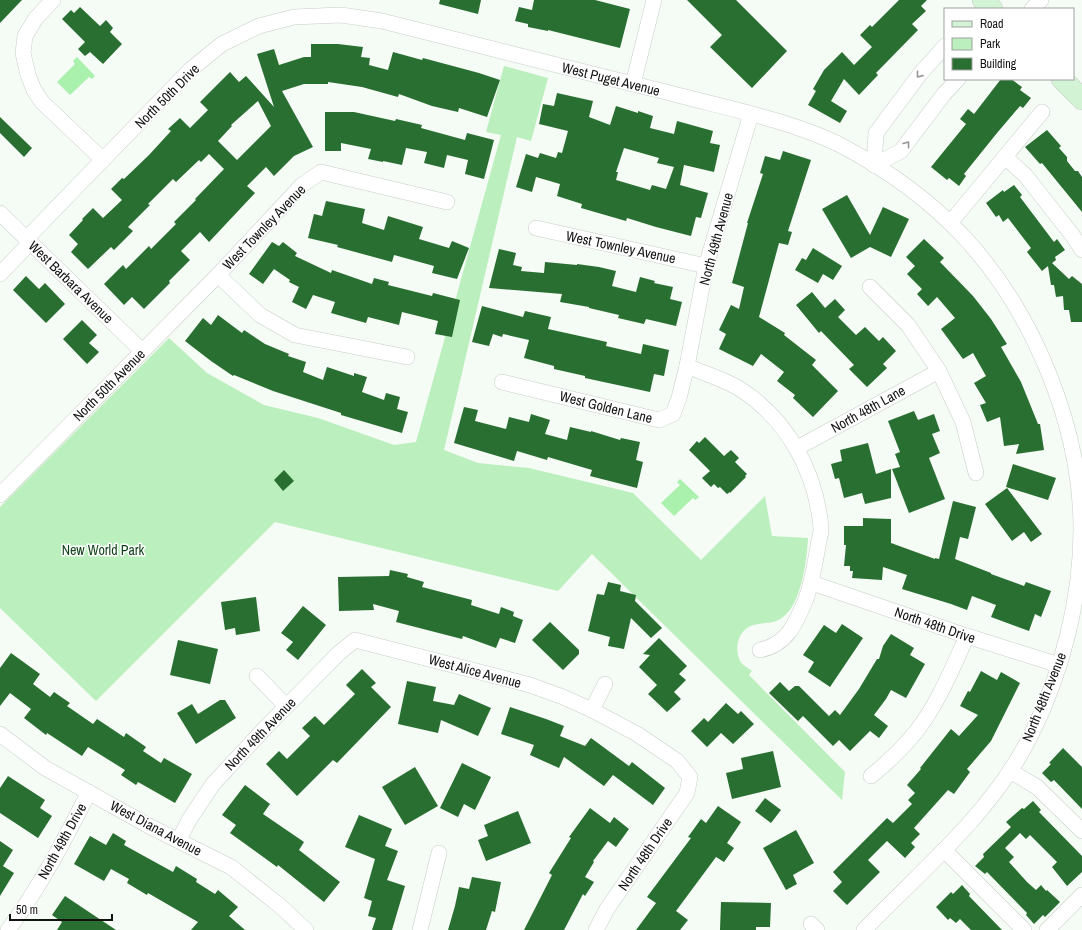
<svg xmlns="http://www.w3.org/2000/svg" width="1082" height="930" font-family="'Archivo Narrow',sans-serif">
<rect width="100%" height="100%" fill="#f5fbf5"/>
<!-- green -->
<path fill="#bbefbd" d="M504 66 548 78 531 141 517 137 444 450 478 463 529 468 633 493 701 560 765 496 772 536 808 538C807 559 802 595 789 611 776 626 769 621 753 625 738 630 734 648 740 661 742 665 748 668 752 671L749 675 845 772 842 800 592 554 558 591 275 522 96 701 0 608V507L169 338 207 373 264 405 318 418 394 445 416 442 501 135 486 132Z"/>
<!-- water -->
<g fill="#aaf1ad">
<polygon points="77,57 95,76 92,79 89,77 70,95 57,82 75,64 73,61"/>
<polygon points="680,479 699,497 695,500 693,498 674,516 661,503 680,485 677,482"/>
</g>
<!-- building -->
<g fill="#2a6f32" fill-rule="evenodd">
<polygon points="0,0 22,0 0,23"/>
<polygon points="440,0 481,0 478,14 439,4"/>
<polygon points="534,0 595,0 630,9 620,48 548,30 548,31 528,27 528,24 515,21 519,7 532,10"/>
<polygon points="687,0 736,0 787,51 752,88 710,47 722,35"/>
<polygon points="899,0 927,0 921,6 926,11 912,24 918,30 876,73 878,75 859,95 844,79 831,101 847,111 840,123 808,105 816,91 813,89 824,70 842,52 854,65 872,47 860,35 870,25 872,27"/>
<polygon points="80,7 100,26 106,20 113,28 110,32 122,44 103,64 90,52 85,56 78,49 85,42 62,19 71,10 74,13"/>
<path d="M311 44H338L363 47 361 57 370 58 369 65 388 70 393 52 422 60 423 58 479 73 500 80 487 117 459 108 458 112 432 106 399 94 398 97 362 87 328 82V84H304L282 91 313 147 294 156 274 176 266 167 247 186 255 193 209 242 200 232 181 251 190 260 169 281 170 283 144 309 132 297 124 305 104 284 123 265 126 269 149 246 151 249 176 224 174 222 196 200 195 199 224 169 209 154 201 162 199 160 176 182 173 179 148 204 150 205 128 227 133 231 114 250 111 247 88 269 71 252 78 244 69 235 83 220 82 219 93 208 103 218 122 200 111 189 122 178 124 179 149 155 171 131 168 129 180 118 190 128 208 110 200 102 230 72 239 82 246 76 274 107 257 54 274 49 279 65 304 57H311ZM258 101 271 126 237 160 218 141 232 126 231 125Z"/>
<polygon points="1001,79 1011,79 1022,87 1020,90 1031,98 1023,108 1020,106 997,133 964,174 966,176 959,186 949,178 947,180 931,167 966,124 960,119 968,109 974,114"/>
<path d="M557 93 593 101 589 117 610 125 616 106 638 113V111L653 116 650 128 674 134 677 121 713 131 710 143 720 145 714 172 684 165 680 185 708 193 701 218 696 217 691 236 656 227 627 218 626 221 581 208 582 204 557 196 560 184 536 177 532 192 516 187 526 154 538 158 540 153 556 158 558 152 562 153 568 131 539 124 543 104 554 106ZM624 148 659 158 657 163 674 167 666 189 652 185 650 190 616 180 618 172H616Z"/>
<polygon points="325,112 354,112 395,121 396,119 422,125 421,128 465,140 467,133 494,140 484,179 465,174 468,160 447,155 444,168 424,163 427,152 406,148 402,165 383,161 383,162 368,159 371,149 341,143 341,151 325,151"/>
<polygon points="0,117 32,148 24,157 0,133"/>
<polygon points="1047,130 1061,146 1059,148 1067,157 1067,161 1075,171 1078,171 1082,177 1082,212 1042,163 1040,164 1025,147"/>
<polygon points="783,151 811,160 788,231 792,232 788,245 779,243 759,317 785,333 784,335 816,360 812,365 838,391 813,417 793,398 795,395 777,381 784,372 761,354 753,366 719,349 726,334 719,330 731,305 739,309 744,287 732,283 748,223 747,223 763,174 760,173 765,156 780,160"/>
<polygon points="1014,185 1022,195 1020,197 1054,242 1057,239 1065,250 1055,257 1056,260 1052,263 1069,279 1072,276 1082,284 1082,322 1071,322 1069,310 1064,310 1063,296 1056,297 1054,285 1051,285 1048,266 1042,271 1027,252 1031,248 1008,218 1003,222 999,215 996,217 986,203 1003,190 1004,192"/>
<polygon points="847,195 870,235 883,207 909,219 891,257 870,247 851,258 822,209"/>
<polygon points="326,201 365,209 362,223 384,230 388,216 423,227 419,239 449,248 452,241 469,248 457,279 432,273 434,266 394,255 392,262 337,247 338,245 308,238 314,214 322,216"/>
<polygon points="924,239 944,258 940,262 973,296 991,319 1007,344 1001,347 1021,382 1038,424 1040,424 1044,450 1016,454 1019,444 1004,446 1000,417 987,422 980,405 986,403 974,383 986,376 973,353 963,359 941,329 955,318 937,297 928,306 917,294 922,289 907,274 915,266 906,257"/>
<polygon points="272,242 279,246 283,242 297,253 295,256 331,273 332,270 372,284 374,278 389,282 388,285 432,296 433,293 460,300 452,337 435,334 438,321 402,312 399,325 368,317 366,323 331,313 335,302 313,295 306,309 292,302 299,287 289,282 290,280 274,269 263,284 249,274"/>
<polygon points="813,248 842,266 833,280 823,274 818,283 795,270 802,258 806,260"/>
<polygon points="499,249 516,253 513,265 522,267 521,271 544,273 545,262 577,265 577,264 599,267 616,271 612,286 636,292 640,277 655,281 654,283 673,287 670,299 682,302 676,326 646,319 644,324 618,318 619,315 589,308 589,307 560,302 562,294 489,288"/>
<polygon points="26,276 39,289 45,283 65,304 46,323 13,290"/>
<polygon points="812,292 825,308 835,299 845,310 838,317 856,335 865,327 879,341 883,337 896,351 883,364 887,368 867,387 849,369 854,365 821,331 819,333 796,305"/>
<polygon points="482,306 523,317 525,311 551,317 548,329 607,342 606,346 641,354 643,344 669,350 664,376 654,374 650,392 585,378 585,376 554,369 554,366 524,358 529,340 503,334 502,337 493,334 489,346 472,342"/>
<polygon points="218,315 242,333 244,330 265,344 289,354 288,356 306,362 303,372 323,380 327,367 354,376 354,373 367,377 362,392 384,400 386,393 400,397 397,409 408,412 402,433 341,415 341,413 273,391 234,375 233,376 211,361 185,341 203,318 211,325"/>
<polygon points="82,320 97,335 89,343 99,352 87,364 63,339"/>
<polygon points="464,407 478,410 475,421 506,429 509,417 529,422 531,414 550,420 545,434 567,440 570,427 591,432 591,431 620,440 621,438 640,442 636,460 643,462 637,488 590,476 592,470 548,457 547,460 517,451 514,461 454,443"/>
<polygon points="914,411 918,420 934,414 940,431 932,434 940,453 929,458 945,499 909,513 892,469 900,467 895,454 900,452 888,421"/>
<polygon points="705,437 724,456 731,450 739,458 735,462 747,474 745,476 746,477 730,493 730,492 727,494 720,487 718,488 714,484 711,487 702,478 710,471 689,450 697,441 699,443"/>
<polygon points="868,443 876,474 891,469 891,498 865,504 862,493 844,498 839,478 835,479 831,464 842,461 840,450"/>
<polygon points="1013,464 1056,478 1048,500 1006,487"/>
<polygon points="284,470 294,481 283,491 274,480"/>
<polygon points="1007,488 1042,534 1031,542 1024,532 1012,541 985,504"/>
<polygon points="953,501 976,507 968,539 960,537 955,559 991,573 991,574 1024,586 1026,582 1051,591 1041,617 1035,614 1029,631 991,617 996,605 972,596 967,610 951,604 902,589 907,575 883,567 882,580 852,578 853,571 850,571 850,566 844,566 846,545 844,545 844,526 863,526 863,518 891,519 891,543 935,559 935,558 939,559"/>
<polygon points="390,570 408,574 407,577 424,582 422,587 472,600 471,605 499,614 501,607 514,612 513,616 523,620 515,643 500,638 496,648 463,636 462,639 396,622 399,611 373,604 374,610 339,611 338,577 389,576"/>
<polygon points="608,582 621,585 620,591 636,595 635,601 662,628 651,638 631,618 624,649 608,646 610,637 588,631 597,594 604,595"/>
<polygon points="256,597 260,631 236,635 235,628 225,630 221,602"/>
<polygon points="303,606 326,625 298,660 286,650 293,642 281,633"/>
<polygon points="550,622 579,650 579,654 563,670 532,640"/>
<polygon points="842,624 863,638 830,687 808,672 814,662 803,655 824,625 836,633"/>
<polygon points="891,634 914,648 910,655 925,664 906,698 891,690 886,699 874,715 888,726 879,738 870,731 850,751 839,740 833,746 803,716 798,721 769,693 780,682 789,691 795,686 799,686 829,716 835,710 840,715 859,689 877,659 879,659 883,646"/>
<polygon points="659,638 687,666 679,674 686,680 674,692 681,699 667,712 648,694 657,685 639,667 650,655 643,654"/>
<polygon points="178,640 218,649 210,684 170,675"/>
<polygon points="11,653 40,674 33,684 50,697 54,692 70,703 67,706 93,724 97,719 124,737 126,733 146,747 143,751 161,763 164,758 192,774 175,803 138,782 136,785 121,775 125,770 88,747 82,756 47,733 46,735 24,718 31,709 10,693 0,706 0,668"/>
<polygon points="362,669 376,683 371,687 391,707 337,763 333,760 297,796 266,764 279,751 287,759 310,736 302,728 315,716 324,725 355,694 346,685"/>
<polygon points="981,671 997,680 1001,672 1020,683 991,741 967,769 970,772 954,794 948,790 914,828 920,834 911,843 915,847 905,858 887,841 868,860 880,872 847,905 833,891 842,882 833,872 887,818 893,823 912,804 908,800 915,793 907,785 921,769 920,768 951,729 959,736 978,715 960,706 968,691 970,692"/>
<polygon points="407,681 436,687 433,701 454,705 459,694 491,708 478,736 441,720 438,733 398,724"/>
<polygon points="220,700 225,700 236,718 196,744 177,713 192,704 198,714"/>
<polygon points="726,703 738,714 741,711 754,724 733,744 721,733 707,747 691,731 704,718 708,722"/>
<polygon points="510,707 546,719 564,726 560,736 585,746 591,738 629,766 632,762 665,788 653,805 613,775 604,786 564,757 559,768 530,755 534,745 501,734"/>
<polygon points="1063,748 1082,767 1082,809 1054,780 1051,782 1042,773 1051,764 1049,763"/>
<polygon points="773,751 781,787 732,799 726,773 743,769 741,758"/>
<polygon points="462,763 491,777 475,810 464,804 458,817 440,808"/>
<polygon points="415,767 438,806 405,825 382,787"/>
<polygon points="8,776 45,800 40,808 52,816 38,838 0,813 0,788"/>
<polygon points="245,785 270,804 263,814 304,842 299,850 340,882 324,902 278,865 277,867 230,833 236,825 222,815"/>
<polygon points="765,798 781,810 771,823 755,811"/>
<polygon points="1033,801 1041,810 1039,812 1082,856 1082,872 1067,886 1052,867 1057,862 1030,835 1026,839 1020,833 1005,848 1014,857 1009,862 1027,882 1036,890 1041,885 1046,891 1047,890 1060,902 1045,917 1043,915 1034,924 1026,915 1027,913 987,872 985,874 975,866 984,857 983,854 1011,827 1006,822 1022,808 1024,809"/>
<polygon points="718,806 741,822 727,843 734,848 724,862 716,857 676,911 688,920 680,930 636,930 656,903 647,897 691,838 688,837 701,819 706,823"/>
<polygon points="590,808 610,823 614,817 629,829 616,847 608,841 593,861 594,862 585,877 594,882 585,896 583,894 564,930 524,930 552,875 549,873 571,838 569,837"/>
<polygon points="518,811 531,843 486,861 478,840 488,836 484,825"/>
<polygon points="359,815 392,829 385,846 398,851 387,880 405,886 392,930 372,930 376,918 368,916 372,901 364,898 375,859 345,847"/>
<polygon points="796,830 814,863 793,875 797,884 786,890 763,848"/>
<polygon points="113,833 126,841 124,845 173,872 176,866 197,879 196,882 215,894 218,890 238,907 229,916 245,930 191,930 198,922 148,893 147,895 127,883 129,879 111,869 104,881 74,864 90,836 106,845"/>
<polygon points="0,841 13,850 3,866 14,873 0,896"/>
<polygon points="472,877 501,882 495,912 492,911 486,930 448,930 455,906 459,887 469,889"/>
<polygon points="962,885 970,894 969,896 1002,930 971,930 960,919 956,923 950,918 948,920 936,907 951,892 953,894"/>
<polygon points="65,896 116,930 57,930 62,922 52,915"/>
<polygon points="721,902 771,903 770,927 756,927 756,930 720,930"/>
</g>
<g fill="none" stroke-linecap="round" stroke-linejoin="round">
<!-- street casing -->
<g stroke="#c8cec8" stroke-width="16">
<g id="street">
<polyline points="53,0 36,18 25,36 23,53 28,75 34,90 42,102 103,160"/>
<polyline points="1032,9 1041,0"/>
<polyline points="633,84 654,0"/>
<polyline points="1005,157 1025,175 1073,236 1082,250"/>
<polyline points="874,165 876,133 920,74 945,46"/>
<polyline points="874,165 901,151 944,94 958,79"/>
<polyline points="0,213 142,351"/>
<polyline points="950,223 1042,112"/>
<polyline points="536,228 706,266"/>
<path d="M26 239 190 70 222 44 259 26 294 17 341 15 382 21C476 45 571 69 666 92 703 102 740 110 777 121 800 128 822 135 844 147 887 170 929 200 963 236 1033 311 1081 426 1081 529 1081 599 1062 673 1031 735 992 813 923 869 864 930"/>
<polyline points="0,274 30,243"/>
<polyline points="218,275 260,315 295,335 407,357"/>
<polyline points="870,287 908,325 939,371 963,422 976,473"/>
<path d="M687 366C703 373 726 380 740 389 788 420 816 472 821 528 821 534 819 540 818 546 815 564 812 582 806 599 796 623 788 644 760 650"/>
<polyline points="502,382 659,420 673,414 679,398 687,366 706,266 751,114"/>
<polyline points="797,448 939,371"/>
<polyline points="0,495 218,275 302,185 321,172 447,202"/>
<polyline points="812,583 967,636 1059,665"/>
<polyline points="257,676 286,706"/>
<polyline points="592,710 605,684"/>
<polyline points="0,734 45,768 149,826 231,867 279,905 306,930"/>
<polyline points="1010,771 1037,787 1082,831"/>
<path d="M871 776C887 763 902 749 915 733 938 704 952 669 967 636"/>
<polyline points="179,840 189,820 213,784 266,727 339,653 355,640 530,685 563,697 592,710 637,734 677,761 690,777 687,793 607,909 596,930"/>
<polyline points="944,850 1024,930"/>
<polyline points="811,924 817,930"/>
<path d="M8 930C40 887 65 839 89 792"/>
<polyline points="420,930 439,853"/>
<polyline points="1047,930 1082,895"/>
</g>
</g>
<!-- secondary casing -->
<g stroke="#c8cec8" stroke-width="22">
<g id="secondary">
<polyline points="983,0 992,9"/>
<polyline points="1062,79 1082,99"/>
</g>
</g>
<!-- street -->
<use href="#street" stroke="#fff" stroke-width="15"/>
<!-- secondary -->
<use href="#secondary" stroke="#d3f3d5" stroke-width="21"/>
</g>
<!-- one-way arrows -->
<defs><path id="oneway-chevron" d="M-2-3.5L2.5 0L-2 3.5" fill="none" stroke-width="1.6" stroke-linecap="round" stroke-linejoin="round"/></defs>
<g stroke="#949594">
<use href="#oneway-chevron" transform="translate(919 75) rotate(129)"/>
<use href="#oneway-chevron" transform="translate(907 144) rotate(-53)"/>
</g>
<g text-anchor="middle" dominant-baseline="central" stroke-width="3" stroke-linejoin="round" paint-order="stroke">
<!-- street labels -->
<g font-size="14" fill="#121412" stroke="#fff">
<text transform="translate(611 79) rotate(14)">West Puget Avenue</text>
<text transform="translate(167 96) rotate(-45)">North 50th Drive</text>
<text transform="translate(264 227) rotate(-46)">West Townley Avenue</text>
<text transform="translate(716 239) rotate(-75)">North 49th Avenue</text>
<text transform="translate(621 247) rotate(12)">West Townley Avenue</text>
<text transform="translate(71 282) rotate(44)">West Barbara Avenue</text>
<text transform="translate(109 385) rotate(-45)">North 50th Avenue</text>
<text transform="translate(606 407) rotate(14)">West Golden Lane</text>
<text transform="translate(868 409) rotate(-29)">North 48th Lane</text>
<text transform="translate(935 625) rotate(19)">North 48th Drive</text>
<text transform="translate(475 671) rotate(15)">West Alice Avenue</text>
<text transform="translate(1044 697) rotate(-68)">North 48th Avenue</text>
<text transform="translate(260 734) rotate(-46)">North 49th Avenue</text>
<text transform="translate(156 828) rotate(28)">West Diana Avenue</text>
<text transform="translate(62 841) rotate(-61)">North 49th Drive</text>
<text transform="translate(645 854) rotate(-56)">North 48th Drive</text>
</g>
<!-- park labels -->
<g font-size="14" fill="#0c3f14" stroke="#fff">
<text x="103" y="550">New World Park</text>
</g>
</g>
<!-- legend -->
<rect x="944" y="8" width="130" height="72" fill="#ffffff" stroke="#a0a1a0"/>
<rect x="952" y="21" width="20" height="6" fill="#d3f3d5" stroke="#a0a1a0"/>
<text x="980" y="28" font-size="12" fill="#121412">Road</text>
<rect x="952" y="38" width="20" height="12" fill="#bbefbd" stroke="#a0a1a0"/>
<text x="980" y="48" font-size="12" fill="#121412">Park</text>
<rect x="952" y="58" width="20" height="12" fill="#2a6f32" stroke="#a0a1a0"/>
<text x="980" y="68" font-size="12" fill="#121412">Building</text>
<!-- scale -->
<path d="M10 914v6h102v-6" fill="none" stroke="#121412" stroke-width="2"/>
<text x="16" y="914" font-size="12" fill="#121412" stroke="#ffffff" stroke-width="3" paint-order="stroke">50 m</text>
</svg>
